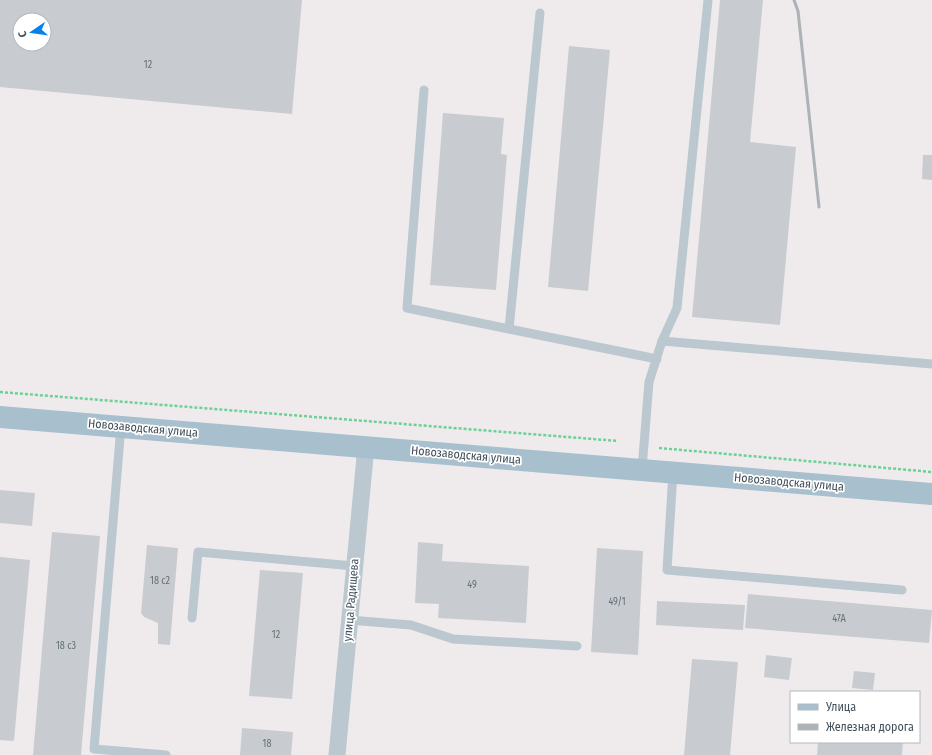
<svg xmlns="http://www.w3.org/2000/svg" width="932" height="755" font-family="'Fira Sans Condensed',sans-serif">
<rect width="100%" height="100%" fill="#efebec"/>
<!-- building -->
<g fill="#c8ccd1" fill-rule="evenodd">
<path d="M0 0H302L292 114 0 87ZM20 20H44V44H20Z"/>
<polygon points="720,0 763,0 750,142 796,147 780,325 692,317"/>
<polygon points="569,46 610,50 588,291 548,287"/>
<polygon points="443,113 504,118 501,154 507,155 496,290 430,285"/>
<polygon points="923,155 932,155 932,180 922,179"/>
<polygon points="0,490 35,493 32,526 0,523"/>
<polygon points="52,532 100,536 81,755 33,755"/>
<polygon points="418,542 443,544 442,561 529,566 526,623 438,618 439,604 415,603"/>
<polygon points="147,545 178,548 170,645 158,644 158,623 144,617 141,613"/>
<polygon points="597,548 643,551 638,655 591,652"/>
<polygon points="0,557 30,560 14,741 0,740"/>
<polygon points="260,570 303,573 292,699 249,696"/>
<polygon points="748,594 932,610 929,643 745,628"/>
<polygon points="657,601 745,605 743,630 656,625"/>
<polygon points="766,655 792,658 789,680 764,677"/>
<polygon points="692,659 738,662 730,755 684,755"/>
<polygon points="854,671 875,673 873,690 852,688"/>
<polygon points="242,728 293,732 291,755 240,755"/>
<polygon points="818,742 903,742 902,755 817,755"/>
</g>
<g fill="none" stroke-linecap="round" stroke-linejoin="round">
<!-- path -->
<g stroke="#6ad295" stroke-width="2.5" stroke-dasharray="3 2" stroke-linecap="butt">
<polyline points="0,392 618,441"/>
<polyline points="659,448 932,472"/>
</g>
<!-- lane -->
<g stroke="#bbc8d0" stroke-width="9">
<polyline points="540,13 509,329 657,359"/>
<polyline points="424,90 407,308 509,329"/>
<polyline points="662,341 932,364"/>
<polyline points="121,426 94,749 166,755"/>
<polyline points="642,469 649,382 662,341 677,308 708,0"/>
<polyline points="673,472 667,570 902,590"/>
<polyline points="192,618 198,552 354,566"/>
<polyline points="349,620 411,625 453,639 577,646"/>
</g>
<!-- street -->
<polyline stroke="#bbc8d0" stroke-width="17" points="337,755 366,446"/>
<!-- primary -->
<polyline stroke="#a8bfce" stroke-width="22" points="0,417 932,494"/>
<!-- rail -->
<polyline stroke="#adb2b7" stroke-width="3" points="794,0 798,11 819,207"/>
</g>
<g text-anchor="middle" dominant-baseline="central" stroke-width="3.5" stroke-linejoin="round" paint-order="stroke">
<!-- number labels -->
<g font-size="10" fill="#647078">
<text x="148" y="65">12</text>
<text x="160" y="581">18 с2</text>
<text x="472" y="585">49</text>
<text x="617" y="602">49/1</text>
<text x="839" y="619">47А</text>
<text x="276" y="635">12</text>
<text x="66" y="646">18 с3</text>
<text x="267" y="744">18</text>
</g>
<!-- street labels -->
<g font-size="12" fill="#43515b" stroke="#fff">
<text transform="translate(143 428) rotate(5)">Новозаводская улица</text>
<text transform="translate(466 455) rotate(5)">Новозаводская улица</text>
<text transform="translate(789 482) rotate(5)">Новозаводская улица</text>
<text transform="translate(351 600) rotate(-85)">улица Радищева</text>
</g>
</g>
<!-- legend -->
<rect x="790" y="691" width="130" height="52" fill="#ffffff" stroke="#b4b9bd"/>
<rect x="798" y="704" width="20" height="6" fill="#a8bfce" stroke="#b4b9bd"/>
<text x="826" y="711" font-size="12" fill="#43515b">Улица</text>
<rect x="798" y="724" width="20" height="6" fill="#adb2b7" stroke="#b4b9bd"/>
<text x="826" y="731" font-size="12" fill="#43515b">Железная дорога</text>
<!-- north arrow -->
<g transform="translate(32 32) rotate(257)"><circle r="19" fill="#ffffff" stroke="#b4b9bd"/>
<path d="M0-3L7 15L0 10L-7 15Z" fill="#0980eb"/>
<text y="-6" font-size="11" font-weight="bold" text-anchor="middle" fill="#43515b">С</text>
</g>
</svg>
